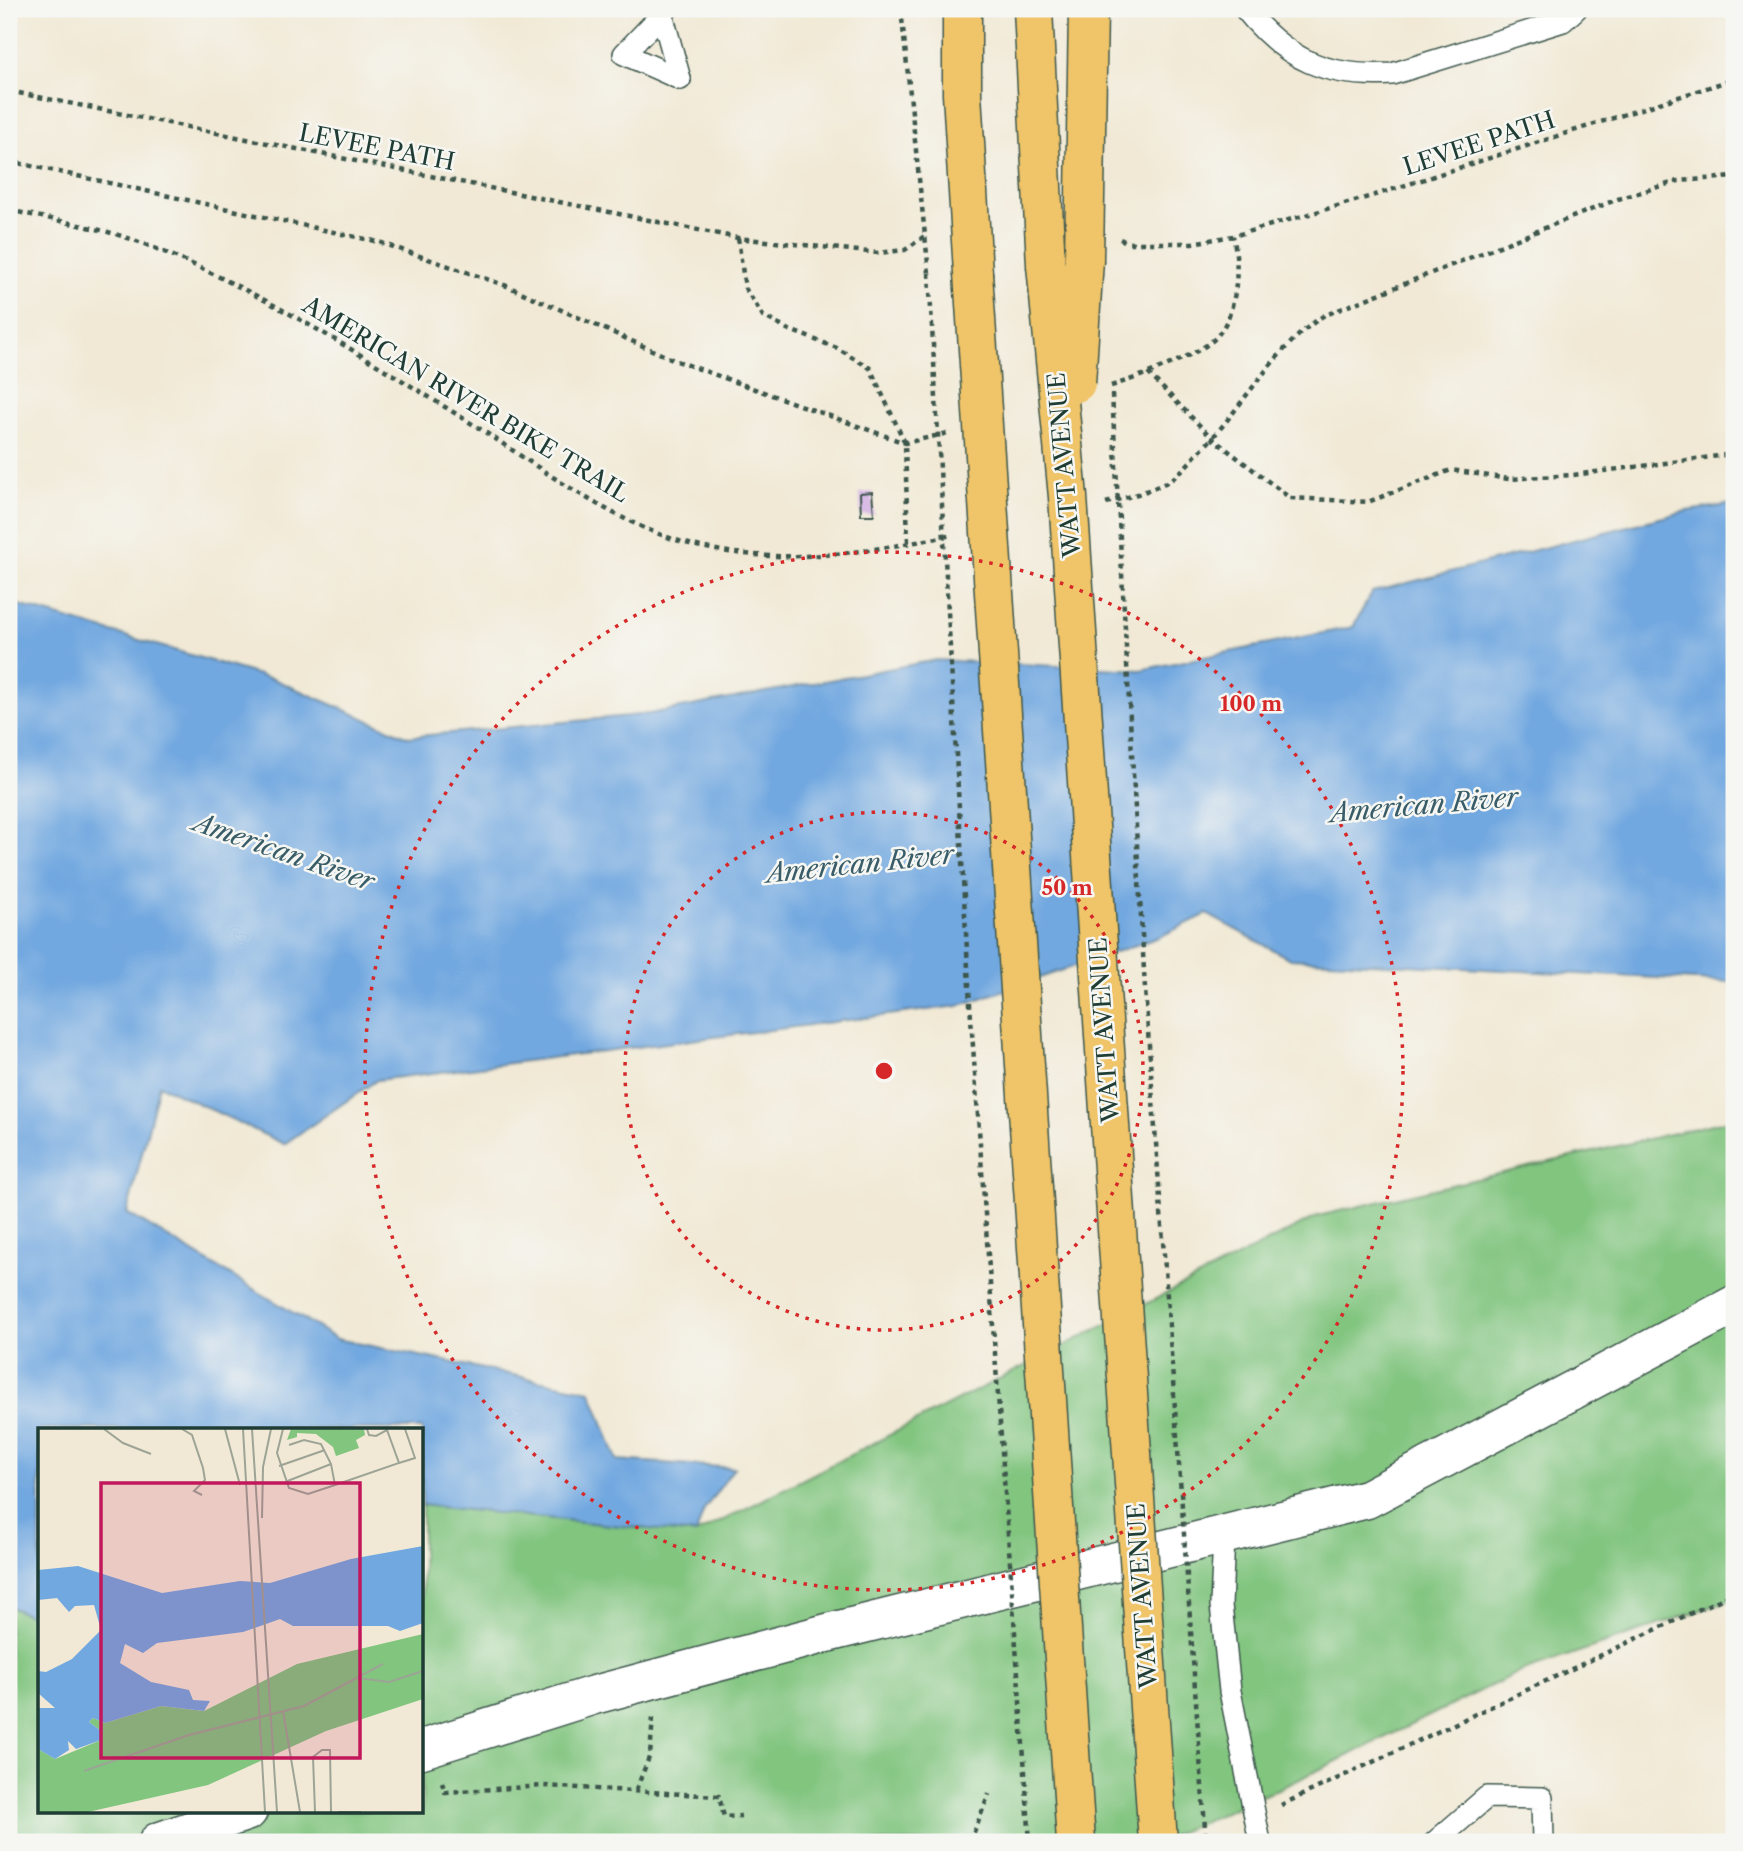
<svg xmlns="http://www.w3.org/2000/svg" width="1743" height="1851" font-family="'Libre Caslon Text',serif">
<rect width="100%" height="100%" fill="#f6f6f2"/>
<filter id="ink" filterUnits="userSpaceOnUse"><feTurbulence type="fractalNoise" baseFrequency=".0143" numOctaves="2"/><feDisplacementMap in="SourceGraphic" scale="14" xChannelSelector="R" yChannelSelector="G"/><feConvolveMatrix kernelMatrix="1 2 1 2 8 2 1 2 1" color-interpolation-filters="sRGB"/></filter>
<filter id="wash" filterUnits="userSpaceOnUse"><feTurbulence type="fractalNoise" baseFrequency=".00686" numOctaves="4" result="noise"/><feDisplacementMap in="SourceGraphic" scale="28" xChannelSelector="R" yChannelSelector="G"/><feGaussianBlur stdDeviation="1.57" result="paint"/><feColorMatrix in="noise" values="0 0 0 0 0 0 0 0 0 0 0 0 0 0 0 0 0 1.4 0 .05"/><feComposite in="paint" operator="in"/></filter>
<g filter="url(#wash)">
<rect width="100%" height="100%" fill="#f1e9d5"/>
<!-- green -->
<polygon fill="#81c57f" stroke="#50815a" stroke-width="2" points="1734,1119 1734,1599 1517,1673 1296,1781 1157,1842 9,1842 9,1607 28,1615 40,1611 40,1811 422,1811 422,1505 696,1534 1318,1216"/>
<!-- water -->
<polygon fill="#72a8e0" stroke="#48728a" stroke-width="2" points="1734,504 1734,982 1290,959 1207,914 1159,937 958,1006 377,1080 284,1144 159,1085 127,1213 337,1339 591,1391 617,1460 734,1468 704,1510 696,1534 422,1505 422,1429 40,1429 40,1611 28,1615 9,1606 9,602 273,679 408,737 649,714 936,660 1140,670 1353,627 1372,592 1687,511"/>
<g id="blocks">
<!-- building -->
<polygon fill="#cea4e1" points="872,492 874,515 861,515 860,493"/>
</g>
</g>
<g filter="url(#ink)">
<use href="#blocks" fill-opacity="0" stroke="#3e574c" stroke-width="2"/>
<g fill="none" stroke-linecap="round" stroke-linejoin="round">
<!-- service casing -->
<g stroke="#3e574c" stroke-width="24">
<g id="service">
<polyline points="667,9 624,54 680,79"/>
<path d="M1245 9C1286 60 1327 78 1392 74L1563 21 1576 9"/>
<polyline points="662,14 680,79"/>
<polyline points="1224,1536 1221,1605 1230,1691 1260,1842"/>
<polyline points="1435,1842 1487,1797 1542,1798 1543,1842"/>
</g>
</g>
<!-- minor casing -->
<g stroke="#3e574c" stroke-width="41">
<g id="minor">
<polyline points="422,1749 594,1695 831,1632 1367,1499 1734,1305"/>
<polyline points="158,1842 248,1811"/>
</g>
</g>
<!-- primary casing -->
<g stroke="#3e574c" stroke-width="41">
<g id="primary">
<polyline points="962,9 962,94 973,273"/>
<polyline points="1033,9 1046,265"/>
<polyline points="1084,260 1088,9"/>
</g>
</g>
<!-- path -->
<g stroke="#3e574c" stroke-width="4.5" stroke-dasharray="5 5" stroke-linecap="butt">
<polyline points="901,9 929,273"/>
<polyline points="9,91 738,238 878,253 905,250 926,235"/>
<polyline points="9,161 379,242 507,286 677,361 905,443 948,433"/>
<path d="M9 210C52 220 100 227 142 243 257 288 361 355 466 420 538 465 614 526 697 546 788 567 864 552 953 535"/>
<polyline points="738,238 745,288 763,316 787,329 837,348 870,368 905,443 908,544"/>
<polyline points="1120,239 1129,243 1192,243 1233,236 1372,196 1734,79"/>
<polyline points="1148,373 1213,439 1290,498 1368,502 1451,470 1509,479 1573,475 1734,454"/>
<path d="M1111 386C1134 379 1204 354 1218 335 1238 310 1240 266 1233 236"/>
<path d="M1106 503C1128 497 1152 491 1172 479 1180 473 1188 464 1195 456 1241 412 1269 352 1323 316L1618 199 1678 181 1734 177"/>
<polyline points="442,1782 445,1792 544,1786 719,1796 724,1817 741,1816"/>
<polyline points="636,1790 650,1755 653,1717"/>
<polyline points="1281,1805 1734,1593"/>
<polyline points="970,1842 989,1794"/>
</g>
<!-- service -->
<use href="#service" stroke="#fff" stroke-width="21"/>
<!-- minor -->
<use href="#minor" stroke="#fff" stroke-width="38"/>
<!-- primary -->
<use href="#primary" stroke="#f0c469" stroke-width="38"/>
<!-- primary-bridge casing -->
<g stroke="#3e574c" stroke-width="41" stroke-linecap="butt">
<g id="primary-bridge">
<polyline points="1046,265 1068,497 1158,1842"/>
<polyline points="973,273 1076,1842"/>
<polyline points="1076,383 1084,260"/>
</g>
</g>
<!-- path-bridge -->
<g stroke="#3e574c" stroke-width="4.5" stroke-dasharray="5 5" stroke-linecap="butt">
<polyline points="929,273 970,1004 1030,1842"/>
<polyline points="1112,394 1145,989 1206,1842"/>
</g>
<!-- primary-bridge -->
<use href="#primary-bridge" stroke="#f0c469" stroke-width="38"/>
</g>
</g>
<!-- distance rings -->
<g fill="none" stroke="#d62828" stroke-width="3.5" stroke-dasharray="3.5 7">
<circle cx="884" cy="1071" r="259"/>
<circle cx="884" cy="1071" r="519"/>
</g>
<g text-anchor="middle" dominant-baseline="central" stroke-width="5" stroke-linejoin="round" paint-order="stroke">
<!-- street labels -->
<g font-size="24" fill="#1f3d34" stroke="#f6f6f2">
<text transform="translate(1479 143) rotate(-18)">LEVEE PATH</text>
<text transform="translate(377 147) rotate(11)">LEVEE PATH</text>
<text transform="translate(466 399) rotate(31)">AMERICAN RIVER BIKE TRAIL</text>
<text transform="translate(1064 465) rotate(-95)">WATT AVENUE</text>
<text transform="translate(1104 1030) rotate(-94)">WATT AVENUE</text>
<text transform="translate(1142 1596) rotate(-94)">WATT AVENUE</text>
</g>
<!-- water labels -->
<g font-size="26" font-style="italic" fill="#385d68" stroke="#f6f6f2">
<text transform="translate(1424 805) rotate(-5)">American River</text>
<text transform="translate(284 852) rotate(19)">American River</text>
<text transform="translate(860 864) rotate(-6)">American River</text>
</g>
</g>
<!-- overview -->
<g transform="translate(38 1428)">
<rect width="385" height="385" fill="#f1e9d5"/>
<path d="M253 1H326L327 7 318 12 321 20 298 28 295 19 278 6 259 5V9L249 12ZM385 206V271L288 303 170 357 50 384H0V321L17 331 63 312V303L51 294 55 290 67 295 123 278 166 283 259 236Z" fill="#81c57f"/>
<path d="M385 118V195L362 203 350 198H255L242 191 205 204 119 215 105 225 87 216 82 235 113 254 151 262 155 272 172 273 166 283 123 278 67 295 55 290 51 294 63 303V312L38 321 30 313 31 322 17 331 0 321V280H17L0 265V243L8 244 34 231 63 202 56 177 37 178 31 184 19 170 0 172V142L40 138 124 165 202 153 232 155 313 131Z" fill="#72a8e0"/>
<path fill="none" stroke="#9da495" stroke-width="2" d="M66 1 85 15 113 26M144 1 154 7 165 40 167 52 156 63 164 67M187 1 202 57M205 1 227 384M214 1 239 384M245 1 239 25 251 60 270 66 297 57 293 36 283 16 266 12 251 17M361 35 377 30 367 1M241 38 287 22M247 54 293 36M297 57 361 35 349 2 338 8 331 7 329 1M224 90 225 39 233 1M320 250 351 254 385 243M245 283 262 384M46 343 151 307 266 278 345 236M277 384 275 329 284 322H292L293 384M300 384H323"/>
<path fill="#c2185b" fill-opacity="0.15" stroke="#c2185b" stroke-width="3.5" d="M63 55H322V330H63Z"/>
<rect width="385" height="385" fill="none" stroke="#1f3d34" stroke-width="3.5"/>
</g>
<circle cx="884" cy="1071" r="10" fill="#d62828" stroke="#f6f6f2" stroke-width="3.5"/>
<g font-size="21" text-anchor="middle" font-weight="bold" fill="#d62828" stroke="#f6f6f2" stroke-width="5" stroke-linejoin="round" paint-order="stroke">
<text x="1251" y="711">100 m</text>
<text x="1067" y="895">50 m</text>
</g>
<!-- margin -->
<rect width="1743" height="1851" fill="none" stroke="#f6f6f2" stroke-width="35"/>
</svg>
